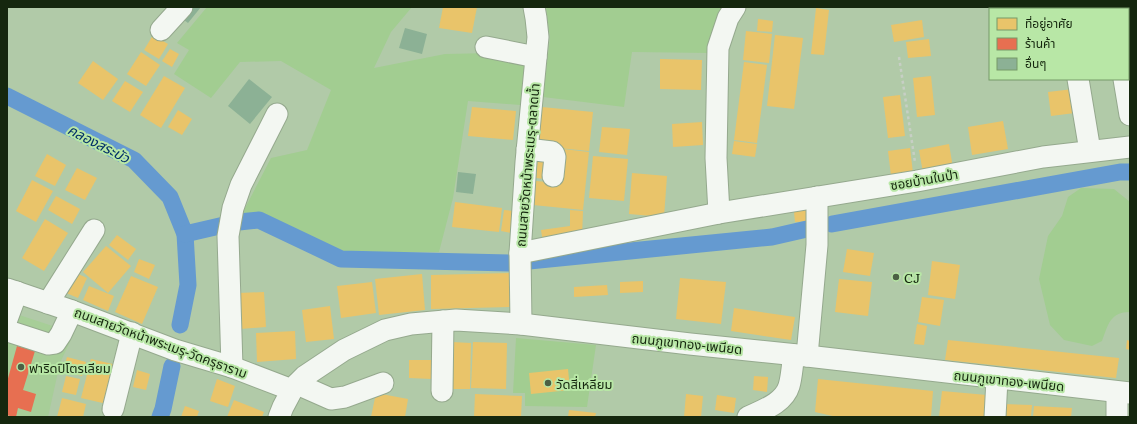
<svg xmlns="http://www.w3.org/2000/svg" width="1137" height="424" font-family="Literata,'Noto Sans Thai',serif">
<rect width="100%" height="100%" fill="#b1caa8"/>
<!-- built -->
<polygon fill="#a7ce98" points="7,311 74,333 60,363 48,417 7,417"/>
<!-- green -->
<g fill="#a2cd91">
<polygon points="207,7 412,7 391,32 374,68 445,54 493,53 527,67 520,105 468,101 453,198 439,252 345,252 262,215 242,214 271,158 307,150 331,90 281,61 240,62 211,98 174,74 189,50 177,43"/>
<polygon points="546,7 727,7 709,53 632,52 624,107 543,97 550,38"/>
<path d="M1081 188 1114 189 1130 202V312C1110 312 1108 325 1102 341L1092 346 1064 340 1050 325 1039 279 1048 236 1062 216 1068 197Z"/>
<polygon points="516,338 596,345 587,407 525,406 525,393 513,393"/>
</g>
<!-- homes -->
<g fill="#e9c46a">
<polygon points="443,7 477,7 472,33 439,28"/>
<polygon points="1003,7 1016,7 1017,9 994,9 993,8"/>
<rect x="1038" y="7" width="20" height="2"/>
<polygon points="816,8 829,10 824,55 811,54"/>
<polygon points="758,19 773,21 772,32 757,31"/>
<polygon points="922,20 924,37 894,42 891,25"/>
<polygon points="746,31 772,34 769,63 743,60"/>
<polygon points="153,35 168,44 159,59 144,50"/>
<polygon points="775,35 803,38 794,109 767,106"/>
<polygon points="929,39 931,56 908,58 906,42"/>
<polygon points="170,49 179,54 172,67 162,61"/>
<polygon points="141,52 160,65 146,86 127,74"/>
<polygon points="660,59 702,60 701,90 660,89"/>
<polygon points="93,61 118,79 103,100 78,83"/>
<polygon points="744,62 767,65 757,143 734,140"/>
<polygon points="164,76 185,88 161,128 140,115"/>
<polygon points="931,76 935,115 917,117 913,78"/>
<polygon points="125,81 143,92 130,112 112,101"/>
<polygon points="1073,89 1075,113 1051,116 1048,92"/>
<polygon points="900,95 905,136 888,138 883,97"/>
<polygon points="472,107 516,111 513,140 468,136"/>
<polygon points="542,107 593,112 589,151 538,146"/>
<polygon points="178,110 192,119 182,135 168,127"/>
<polygon points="1003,121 1008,149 972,155 968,127"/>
<polygon points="702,122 703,145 673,147 672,124"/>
<polygon points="602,127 630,129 627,155 599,152"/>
<polygon points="734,141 757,144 755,157 732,154"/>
<polygon points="949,144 953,168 923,173 919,150"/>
<polygon points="910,148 913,173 891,176 888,151"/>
<polygon points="563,149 589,152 583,210 533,205 536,181 559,183"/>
<polygon points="47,154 66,165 55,186 35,176"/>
<polygon points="538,156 548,157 545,179 536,178"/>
<polygon points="593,156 628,159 624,201 589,198"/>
<polygon points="77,168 97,178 85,200 65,190"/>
<polygon points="632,173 667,176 664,217 629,214"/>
<polygon points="32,180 53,191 36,222 16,211"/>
<polygon points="56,196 80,209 72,224 48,210"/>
<polygon points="455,202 502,208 499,232 452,227"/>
<polygon points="504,210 514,211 511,233 501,231"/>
<polygon points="570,210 583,211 582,237 543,243 541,230 570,226"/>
<polygon points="807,210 808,221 795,222 794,212"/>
<polygon points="45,219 68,233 44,271 22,258"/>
<polygon points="117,235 136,249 128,260 109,245"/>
<polygon points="106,246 131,266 108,293 83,272"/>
<polygon points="847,249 874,253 870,276 843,272"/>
<polygon points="139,259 155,265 149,279 134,272"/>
<polygon points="932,261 960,265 955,299 928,295"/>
<polygon points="74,272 87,278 78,298 64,292"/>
<polygon points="511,273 512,307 431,309 431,275"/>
<polygon points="422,274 425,310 379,315 375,279"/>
<polygon points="131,276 158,287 142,324 115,312"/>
<polygon points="680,278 726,282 721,324 676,319"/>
<polygon points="839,279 872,282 868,316 835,312"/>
<polygon points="643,281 643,292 620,293 620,282"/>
<polygon points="372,282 376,313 341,318 337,286"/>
<polygon points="607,285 608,295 574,297 574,287"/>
<polygon points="89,286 114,296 108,311 83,300"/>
<polygon points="264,292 266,327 240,329 238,293"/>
<polygon points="922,297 944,300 940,326 918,322"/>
<polygon points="330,306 334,339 306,342 302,310"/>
<polygon points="734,308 795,317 791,340 731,331"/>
<polygon points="917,324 927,326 924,345 914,344"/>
<polygon points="295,331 296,359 257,362 256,333"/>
<polygon points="948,340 1119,358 1116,378 945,360"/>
<polygon points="1127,340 1130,341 1130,350 1126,349"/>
<polygon points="452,342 471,343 470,389 451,389"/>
<polygon points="473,342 507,343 506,389 471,388"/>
<polygon points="67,357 86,362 82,376 63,371"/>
<polygon points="91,359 117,365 107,404 81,398"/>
<polygon points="409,360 433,360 432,379 409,378"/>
<polygon points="568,369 570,390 531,394 529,373"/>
<polygon points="137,370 150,374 146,390 133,387"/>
<polygon points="66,376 80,379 76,395 62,392"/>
<polygon points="754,376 768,377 767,392 753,390"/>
<polygon points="217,379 235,386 228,407 210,401"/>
<polygon points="818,379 933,391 931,417 837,417 815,412"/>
<polygon points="942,391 987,395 985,417 939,417"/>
<polygon points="376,393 408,399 405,417 371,417"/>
<polygon points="475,394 522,396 521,417 474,417"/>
<polygon points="686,394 703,396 701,417 684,417"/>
<polygon points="717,395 736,398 734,413 715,410"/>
<polygon points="62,398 86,404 83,417 57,417"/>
<polygon points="234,400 264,412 262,417 227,417"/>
<polygon points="1003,404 1032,405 1031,417 1002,417"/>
<polygon points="185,406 199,411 197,417 181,417"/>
<polygon points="1034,406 1072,408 1071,417 1033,417"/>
<polygon points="569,410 596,413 595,417 568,417"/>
</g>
<!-- shops -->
<polygon fill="#e76f51" points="17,346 35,351 23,390 36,394 31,412 18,408 16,417 13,417 7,415 7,382"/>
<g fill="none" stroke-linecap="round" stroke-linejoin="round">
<!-- canal -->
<g stroke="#659ad0" stroke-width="17">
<polyline points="7,96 134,160 170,197 185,234 188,285 180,325"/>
<polyline points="239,222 259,220 341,259 509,263"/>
<polyline points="832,224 1120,172 1130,172"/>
<polyline points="185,234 224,225"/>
<polyline points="529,261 772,237 807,229"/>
<polyline points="160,417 163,409 172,366"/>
</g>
</g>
<!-- building -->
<g fill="#8cb195">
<polygon points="188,7 201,7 188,23 180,17"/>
<polygon points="405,28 427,34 422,54 399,48"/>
<polygon points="249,79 272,97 250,124 228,106"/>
<polygon points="458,172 476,174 473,194 456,192"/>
</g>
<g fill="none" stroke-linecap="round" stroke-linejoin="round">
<!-- minor casing -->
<g stroke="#95a98e" stroke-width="23">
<g id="minor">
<polyline points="1066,7 1066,9"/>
<polyline points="161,30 182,7"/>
<polyline points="486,47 536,57"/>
<polyline points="1128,51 1130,49"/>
<polyline points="1078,79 1090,151"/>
<polyline points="1124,79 1130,115"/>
<polyline points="527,149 552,152 554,154 555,157 553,176"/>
<polyline points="719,213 716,158 718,48 728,18 735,7"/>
<polyline points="520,253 719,213 917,181 1043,157 1130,147"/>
<polyline points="7,289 72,311 175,350 232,367 292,390"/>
<polyline points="48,303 94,230"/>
<polyline points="7,319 17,292"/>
<polyline points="521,324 520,253 526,162 538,37 536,18 534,7"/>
<polyline points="7,328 11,332 48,344 55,343 61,334 72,311"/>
<polyline points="807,356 817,245 817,197"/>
<polyline points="232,367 228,236 233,208 241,185 277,114"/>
<polyline points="297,384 331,399 345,397 383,383"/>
<polyline points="442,391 443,321"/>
<polyline points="1117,392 1117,417"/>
<polyline points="113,409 132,333"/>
<polyline points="279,417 283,407 292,390 297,384 305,376 344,350 385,330 411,324 456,320 521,324 690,344 807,356 1130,393"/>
<path d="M748 417C763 410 784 403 789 386 792 376 792 365 794 355"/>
<polyline points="995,417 997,379"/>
</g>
</g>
<!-- path -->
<polyline stroke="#c7cfc5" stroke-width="2.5" stroke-dasharray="3 3" stroke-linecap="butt" points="899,57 915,162"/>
<!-- minor -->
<use href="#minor" stroke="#f3f7f2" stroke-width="21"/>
</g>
<!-- markers -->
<g fill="#4c6044" stroke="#b8e7a6" stroke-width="1.5">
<circle cx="896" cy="277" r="4"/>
<circle cx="21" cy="367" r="4"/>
<circle cx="548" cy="383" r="4"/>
</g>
<g text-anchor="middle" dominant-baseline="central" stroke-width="4" stroke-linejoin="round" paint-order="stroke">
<!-- street labels -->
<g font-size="13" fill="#15270e" stroke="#b8e7a6">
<text transform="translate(527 165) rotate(-85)">ถนนสายวัดหน้าพระเมรุ-ตลาดน้ำ</text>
<text transform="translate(924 179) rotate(-10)">ซอยบ้านในป่า</text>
<text transform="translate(161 342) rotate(20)">ถนนสายวัดหน้าพระเมรุ-วัดครุธาราม</text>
<text transform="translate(687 343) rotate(6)">ถนนภูเขาทอง-เพนียด</text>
<text transform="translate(1009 380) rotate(6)">ถนนภูเขาทอง-เพนียด</text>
</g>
<!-- poi labels -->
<g font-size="13" fill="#15270e" stroke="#b8e7a6" text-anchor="start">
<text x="904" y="277">CJ</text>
<text x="29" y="367">ฟาริดปิโตรเลียม</text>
<text x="556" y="383">วัดสี่เหลี่ยม</text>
</g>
<!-- water labels -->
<g font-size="14" font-style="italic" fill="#022f68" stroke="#b8e7a6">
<text transform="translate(99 143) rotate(27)">คลองสระบัว</text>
</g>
</g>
<!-- border -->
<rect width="1137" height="424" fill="none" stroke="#15270e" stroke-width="16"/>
<!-- legend -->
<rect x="989" y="8" width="140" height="72" fill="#b8e7a6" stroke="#779a69"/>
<rect x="997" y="18" width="20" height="12" fill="#e9c46a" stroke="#779a69"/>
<text x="1025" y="28" font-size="12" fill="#15270e">ที่อยู่อาศัย</text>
<rect x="997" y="38" width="20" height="12" fill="#e76f51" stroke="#779a69"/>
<text x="1025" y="48" font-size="12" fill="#15270e">ร้านค้า</text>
<rect x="997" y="58" width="20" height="12" fill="#8cb195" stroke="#779a69"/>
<text x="1025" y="68" font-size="12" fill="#15270e">อื่นๆ</text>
</svg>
